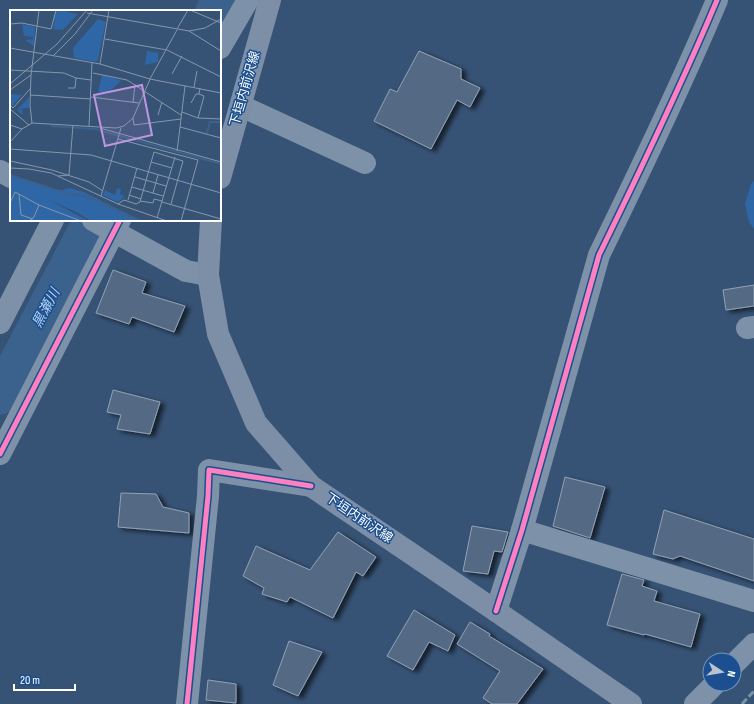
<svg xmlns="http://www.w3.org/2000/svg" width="754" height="704" font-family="'Sofia Sans Condensed','Noto Sans JP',sans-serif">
<defs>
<filter id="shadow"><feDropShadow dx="4.5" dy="2.5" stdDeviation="2" flood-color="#0009"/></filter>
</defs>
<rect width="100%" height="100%" fill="#365274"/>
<!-- green -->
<polygon fill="#2f66a5" points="754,181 754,229 749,222 745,204 751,184"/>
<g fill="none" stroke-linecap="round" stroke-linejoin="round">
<!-- river -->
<g stroke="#3b618d" stroke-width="37">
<polyline points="214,11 220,0"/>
<polyline points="0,396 92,220"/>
</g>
</g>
<!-- building -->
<g fill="#526984" stroke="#92a2b6" filter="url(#shadow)">
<polygon points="419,51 461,69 461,79 480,88 470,107 457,100 431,149 374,121 390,89 397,92"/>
<polygon points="113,270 146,282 142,293 185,306 174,332 132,317 129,324 96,313"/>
<polygon points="754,285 754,306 726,310 723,290"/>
<polygon points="113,390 160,402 150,434 117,429 121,415 107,412"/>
<polygon points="565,477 605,487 590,538 553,526"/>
<polygon points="121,493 156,494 163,507 189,513 189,533 118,527"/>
<polygon points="664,510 754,539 754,581 680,556 673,559 653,554"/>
<polygon points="472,526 508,532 502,552 494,551 488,574 463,571"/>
<polygon points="338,532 376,557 363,576 356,572 333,618 290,597 287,602 262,594 264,588 243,576 256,546 310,570"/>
<polygon points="622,574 644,580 642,586 657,591 654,601 700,614 691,647 645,634 644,635 607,625"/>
<polygon points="414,610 455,635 448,651 429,642 413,670 387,656"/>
<polygon points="470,622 490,634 489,636 543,669 517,704 492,704 483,698 500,671 457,644"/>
<polygon points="289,641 322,652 298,696 273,685"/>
<polygon points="208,680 236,684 236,703 206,700"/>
</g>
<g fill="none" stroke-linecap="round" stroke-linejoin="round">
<!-- minor -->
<g stroke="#7d92a8" stroke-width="22">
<polyline points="220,48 248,0"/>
<polyline points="241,106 365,163"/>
<polyline points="0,171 11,177"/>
<polyline points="93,220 186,271 208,275"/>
<polyline points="0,323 53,220"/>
<polyline points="747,328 754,327"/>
<polyline points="0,454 120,220"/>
<polyline points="522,530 754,601"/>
<path d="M496 611 522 530 599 255C640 171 681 86 717 0"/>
<polyline points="734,664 754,644"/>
<polyline points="187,704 208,496 209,470 311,486"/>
<polyline points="695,704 715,684"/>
</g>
<!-- major -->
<g stroke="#7d8ea7" stroke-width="22">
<polyline points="220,178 270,0"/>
<polyline points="211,220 208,275 218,334 256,423 311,486 496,611 631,704"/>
</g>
<!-- rail -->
<polyline stroke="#7e92a7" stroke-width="3" stroke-dasharray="7 3" stroke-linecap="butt" points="742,704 754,691"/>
<!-- cycleway casing -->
<g stroke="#1b4f8f" stroke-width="8">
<g id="cycleway">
<polyline points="0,454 120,220"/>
<path d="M496 611 522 530 599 255C640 171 681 86 717 0"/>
<polyline points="187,704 208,496 209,470 311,486"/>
</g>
</g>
<!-- cycleway -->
<use href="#cycleway" stroke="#ff80c0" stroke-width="5"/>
</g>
<g text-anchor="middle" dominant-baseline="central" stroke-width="3" stroke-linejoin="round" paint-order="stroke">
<!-- street labels -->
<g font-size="13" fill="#fff" stroke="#1b4f8f">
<text transform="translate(245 89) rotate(-74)">下垣内前沢線</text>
<text transform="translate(359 518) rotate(34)">下垣内前沢線</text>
</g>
<!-- water labels -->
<g font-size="14" font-style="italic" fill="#b5d3f5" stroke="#1b4f8f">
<text transform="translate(46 308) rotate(-62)">黒瀬川</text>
</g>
</g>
<!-- overview -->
<g transform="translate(10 10)">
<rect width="211" height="211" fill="#365274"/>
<path d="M46 0H50L68 4 53 20 43 19ZM88 9 96 12 88 50 86 52 64 48 63 38ZM12 14 25 17 24 36 15 30 23 29V27L14 26ZM137 41 148 43V52L135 55ZM92 65 104 68 111 71 99 82H88ZM0 84 12 85 2 96 0 95ZM19 87V98L10 99 13 101 12 105 7 100ZM0 164 37 178 52 180 60 178 74 182 132 211H81L68 203 39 190 79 211H0V173L14 179 0 173ZM107 178 111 179 110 184 115 186 111 190 107 192 93 185 95 180 105 185Z" fill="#2f66a5"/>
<path fill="none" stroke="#3b618d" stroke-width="2" d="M40 116 85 119 211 154M197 123 200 112H211M0 165 58 184 76 186 131 211"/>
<path fill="none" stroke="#8697ac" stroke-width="1" d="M180 0 211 13M77 3 179 21 195 18 211 9M0 14 12 13 41 19 46 0M167 19 178 0M179 21 211 41M95 29 157 40 211 67M0 38 90 54 140 69M44 45 65 24 83 0M90 54 99 0M0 60 54 63 66 68 81 70M83 63 117 70 171 105M162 64 172 46M140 69 211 83M0 74 47 34 77 0M175 76 170 117 211 128M184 77 187 61M58 78H65L66 68M0 80 21 65M20 85 81 89M81 87 129 93M123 93 125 74M181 93 186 84H189M0 95 3 98 20 79M0 99 19 115M172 102 188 108 211 109M148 105 152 92M123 108 124 115 171 109M188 108 194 86 189 84 190 78M22 113 20 95 21 65 29 0M0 115 12 119M79 116 82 53M90 118 211 152M108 129 188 150 171 211M0 132 12 119 22 113 106 118 114 116 123 108 141 67 167 20M0 139 81 145 211 183M167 141 170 117M0 151 42 160 79 172 93 181M141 152 162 158M0 158 19 159 41 163 108 194 157 211M48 166 59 165 63 115M125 167 156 176M122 177 153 186M143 183 148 165M9 184 11 205 23 209M119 185 131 189M91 186 111 118M118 190 127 158M130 191 143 193 144 189 152 191M152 192 211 209M0 193 5 182 29 195 71 211M108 194 114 190 126 194 130 192 144 142 173 151 161 194M147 208 165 147M19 211 24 207 29 195"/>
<path fill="#bd96df" fill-opacity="0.15" stroke="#bd96df" stroke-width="2" d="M132 75 142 125 95 136 84 85Z"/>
<rect width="211" height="211" fill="none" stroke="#fff" stroke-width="2"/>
</g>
<!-- north arrow -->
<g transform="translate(722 672) rotate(102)"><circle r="19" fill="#1b4f8f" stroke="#7695bc"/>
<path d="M0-3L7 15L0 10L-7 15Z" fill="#b9c2ce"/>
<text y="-6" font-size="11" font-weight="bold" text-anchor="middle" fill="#ffffff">N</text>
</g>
<!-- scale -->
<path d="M14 684v6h61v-6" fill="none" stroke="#ffffff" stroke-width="2"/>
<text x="20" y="684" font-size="12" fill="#ffffff" stroke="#1b4f8f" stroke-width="3" paint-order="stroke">20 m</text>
</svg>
